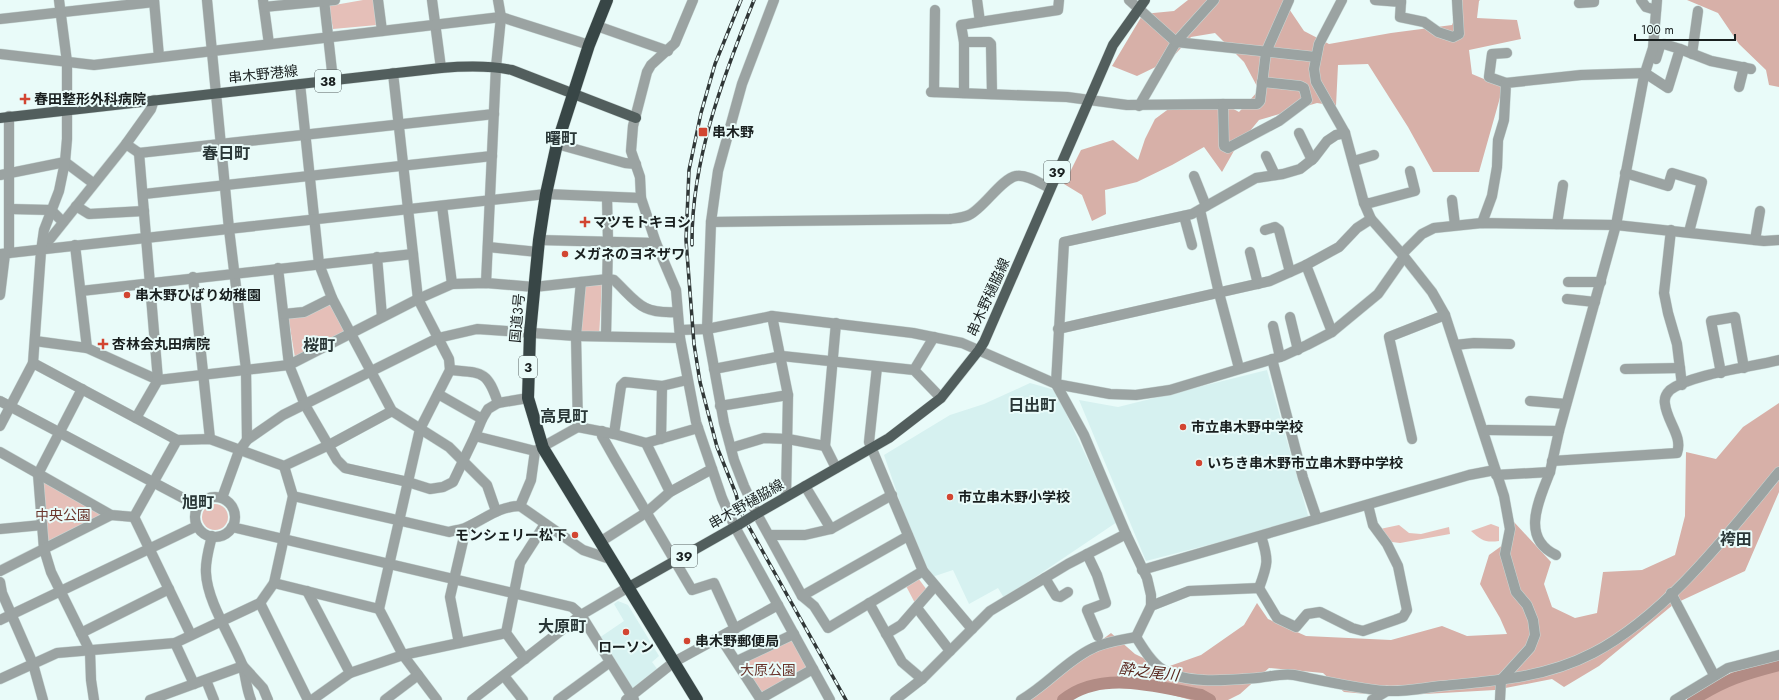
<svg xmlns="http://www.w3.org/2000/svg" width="1779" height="700" font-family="Jost,'Noto Sans JP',sans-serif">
<rect width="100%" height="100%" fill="#e9fbf9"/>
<!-- built -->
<g fill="#d6f1f0">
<polygon points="1267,370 1309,519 1146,561 1079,400 1118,407"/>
<polygon points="1030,383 1055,390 1117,522 1004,598 998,588 969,604 953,570 929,578 919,557 884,455 950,415 984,404"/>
<polygon points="618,601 628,605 659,656 652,662 658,670 634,689 630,689 599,638 624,621 614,604"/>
</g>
<!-- green -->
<g fill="#e5bfb8">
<polygon points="363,0 373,0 377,25 333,29 329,6"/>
<polygon points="602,283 599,337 580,337 580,287"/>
<polygon points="326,305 336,306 346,330 295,358 288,315"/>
<polygon points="40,479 107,515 46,547"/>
<circle cx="215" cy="517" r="13"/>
<path d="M1491 524 1499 527V541C1485 543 1481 540 1471 531Z"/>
<polygon points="1399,525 1409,533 1421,534 1449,527 1450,534 1400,543 1392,542 1380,529"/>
<polygon points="918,578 927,590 916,605 906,586"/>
<polygon points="790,638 808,668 761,695 741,664"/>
</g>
<!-- forest -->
<g fill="#d7b0a8">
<polygon points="1188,0 1283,0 1304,31 1329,44 1391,33 1452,25 1458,10 1455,0 1480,0 1479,1 1477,18 1517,20 1521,39 1469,50 1472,74 1503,87 1479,172 1433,172 1408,127 1368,64 1338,65 1336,106 1317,103 1259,120 1235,149 1222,172 1204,147 1172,165 1137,182 1105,190 1106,214 1092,221 1082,195 1064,184 1081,150 1113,140 1138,160 1145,139 1155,119 1182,99 1215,99 1239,112 1259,90 1244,62 1215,33 1191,37 1170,60 1137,76 1112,66 1143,14 1174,11"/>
<polygon points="1687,0 1779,0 1779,87 1769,85 1766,70 1739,44 1718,13"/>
<polygon points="1779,403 1779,492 1745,571 1674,604 1599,666 1564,687 1552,679 1495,690 1389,696 1344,692 1323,673 1269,668 1240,694 1228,700 1191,700 1109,678 1079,685 1060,700 1020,700 1044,684 1111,633 1135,654 1164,668 1201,655 1244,625 1257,603 1268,619 1306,636 1391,640 1442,626 1467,636 1507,634 1500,618 1480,584 1489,555 1507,542 1502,509 1551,562 1544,584 1552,607 1575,618 1597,613 1603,572 1642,570 1675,555 1685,516 1686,452 1716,459 1743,427"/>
<polygon points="1779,657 1779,700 1688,700 1740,667"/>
</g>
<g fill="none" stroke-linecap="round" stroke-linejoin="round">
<!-- river -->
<g stroke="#b28c85" stroke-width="12">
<path d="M1063 700C1101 669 1157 687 1201 695L1210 700"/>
<path d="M1693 700C1724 680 1744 674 1779 665"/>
</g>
<!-- minor casing -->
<g stroke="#c8d8d6" stroke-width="11">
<g id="minor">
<polyline points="154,0 159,57"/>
<polyline points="207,0 229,229 246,369 247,440"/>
<polyline points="263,0 269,44"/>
<polyline points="324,0 333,80"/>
<polyline points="378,0 382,31"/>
<polyline points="432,0 441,68"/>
<polyline points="693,0 675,43 651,65 647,72 633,126 631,151 640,177 641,198 656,243 676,290 680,338 696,422 722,498 735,527 830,700"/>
<polyline points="774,0 742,84 718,171 711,222 707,329 724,423 734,460 744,486 757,514 802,596 814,606 828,628 923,571"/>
<polyline points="977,0 980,22 1058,10 1059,0"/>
<polyline points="1129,0 1176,42 1139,106"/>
<polyline points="1342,0 1319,44 1314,69 1316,82 1345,133 1364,203 1371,219 1402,254 1432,292 1445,315 1504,496 1510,529 1505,554 1516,592 1527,605 1533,620 1535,635 1530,648 1501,680 1500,700"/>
<polyline points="1375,0 1401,2 1401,0"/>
<polyline points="1641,0 1646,7 1656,10"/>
<polyline points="1401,2 1400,17 1424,22 1438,32 1453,37 1459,34 1457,0"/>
<polyline points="1579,3 1594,2 1594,0"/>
<polyline points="264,7 335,0"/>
<polyline points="0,19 154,2"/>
<polyline points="597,26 668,51"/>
<polyline points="964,42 989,42 991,44 992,94"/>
<polyline points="1176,42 1316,57"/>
<polyline points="1176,42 1214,0"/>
<polyline points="1680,49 1711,61 1751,69"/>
<polyline points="0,54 94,65 501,17 589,45"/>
<polyline points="1692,54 1698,11"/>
<polyline points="393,73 418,299 449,359 450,370 420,429 379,609 403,655 437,700"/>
<polyline points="1506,83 1489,77 1492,54 1507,53"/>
<polyline points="300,84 319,264 332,298 392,411 449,447 487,485 496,511"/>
<polyline points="1739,87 1744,67"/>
<polyline points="931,92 1067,97 1127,105 1223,104 1224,146 1228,148 1279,121 1307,100 1304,88 1300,86 1262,82"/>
<polyline points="934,92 935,10"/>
<polyline points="964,93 964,42 961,25 980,22"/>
<polyline points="1223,104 1257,104 1260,101 1266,52 1289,0"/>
<polyline points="9,116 9,253"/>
<polyline points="1299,133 1312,160"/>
<polyline points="126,144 139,153 494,114"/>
<polyline points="557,144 625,163 636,164"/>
<polyline points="1266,156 1275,175"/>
<polyline points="1354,161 1374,155"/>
<polyline points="1625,173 1668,186 1672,173 1702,182 1689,232"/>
<polyline points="0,175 65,162 93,183"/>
<polyline points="1194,176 1206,206"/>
<polyline points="144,194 492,156"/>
<polyline points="1452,200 1455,225"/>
<polyline points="1364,203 1370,203 1415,191 1410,171"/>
<polyline points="76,206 89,214 144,211"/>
<polyline points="442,206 452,284"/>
<polyline points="10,209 51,210 63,222"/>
<polyline points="1200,210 1219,293 1239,368"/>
<polyline points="1184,216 1192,245"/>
<path d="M711 222 950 219C956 218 963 218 969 215 984 208 1001 179 1016 176 1027 174 1041 184 1050 188"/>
<polyline points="1482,223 1492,196 1497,167 1498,140 1504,120 1506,83 1581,75 1645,73 1668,88 1680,49 1664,44 1660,46 1656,59"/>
<polyline points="1557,224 1563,185"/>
<polyline points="1265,230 1275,227 1279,230 1290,272"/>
<polyline points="1671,230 1664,293 1668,313 1677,344 1682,385"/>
<polyline points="539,240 656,243"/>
<polyline points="1755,240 1760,211"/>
<polyline points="75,245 87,348"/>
<polyline points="488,247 538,252"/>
<polyline points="42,249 126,144 151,109 154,100"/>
<polyline points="1250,252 1258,284"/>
<polyline points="0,254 546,194 641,198"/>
<polyline points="1402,254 1422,234 1434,228 1482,223 1616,225 1764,241 1779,240"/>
<polyline points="377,257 382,317"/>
<polyline points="1306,265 1332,332"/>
<polyline points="278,268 289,365 305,405 337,460 345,468 408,482 430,489 443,487 453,482 475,436 482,419 488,409 498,403 528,398"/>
<polyline points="193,277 210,439"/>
<polyline points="1568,282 1601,282"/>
<polyline points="486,283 496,67 501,17 498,0"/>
<polyline points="81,291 413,254"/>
<polyline points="0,295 5,254"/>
<polyline points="1567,299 1595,302"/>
<polyline points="284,314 304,312 332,298"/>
<polyline points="772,316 788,395 786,496"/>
<polyline points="1290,317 1298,350"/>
<polyline points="836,323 825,446 836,468"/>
<polyline points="1273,326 1280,357"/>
<polyline points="1058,329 1270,281 1306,265 1339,247 1357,228 1371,219"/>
<polyline points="680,330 707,329 772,316 913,333 962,343 1056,384 1110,394 1136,395 1170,390 1283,356 1307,345 1332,332 1378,294 1404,257"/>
<polyline points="606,336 608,242 607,197"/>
<path d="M35 341 87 348 158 380 289 365 418 299 452 284 486 283 534 287 608 279 614 280C638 303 641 314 677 312"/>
<polyline points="1455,345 1474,343 1510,344"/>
<polyline points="1272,359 1303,478 1317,519"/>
<polyline points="33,363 177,440 210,439 284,466 329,445 392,411"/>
<polyline points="877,367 869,442 923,571 972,629"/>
<polyline points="714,369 782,356 914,370 941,398"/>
<polyline points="1625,369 1680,368"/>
<path d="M450 370C482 373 487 370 498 403"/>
<polyline points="914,370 934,337"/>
<polyline points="1721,373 1711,321 1735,317 1744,368"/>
<polyline points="82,389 38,474 44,549 51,572 90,651 91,680 94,700"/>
<polyline points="438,394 482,419"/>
<polyline points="0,401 198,506"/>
<polyline points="1530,401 1566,404"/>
<polyline points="720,406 788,395"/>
<polyline points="136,418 158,380 139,153"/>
<polyline points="0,426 33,363 41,251 44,230 59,191 65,162 67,139 67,62 59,0"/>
<polyline points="578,427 576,336 581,282"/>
<polyline points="1488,430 1559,431"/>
<polyline points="602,431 602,436 615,459 692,590 714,583 735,629"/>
<polyline points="614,434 621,386 625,382 662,386 687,380"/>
<polyline points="475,436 535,451"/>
<polyline points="661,439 662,386"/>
<polyline points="1412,439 1389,337 1445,315"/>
<polyline points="646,443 670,492"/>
<polyline points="731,448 764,438 788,439 825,446"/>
<polyline points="0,452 111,515 134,517"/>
<path d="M1552 461 1677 453C1683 436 1667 422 1665 404 1664 399 1666 394 1670 390 1691 374 1752 367 1779 360"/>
<path d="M1550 472C1539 500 1520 538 1556 555"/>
<polyline points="1496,475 1550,472 1559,431 1616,225 1644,76 1653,48 1657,0"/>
<polyline points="805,486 831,529"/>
<path d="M293 496 449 532C455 530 462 530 467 527 485 519 499 506 520 506L583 550 610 559"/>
<circle cx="215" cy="517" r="20"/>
<polyline points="222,498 239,451 247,440 283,415 438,338 477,329 576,336 680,338"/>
<polyline points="520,506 531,480 535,451 578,427 614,434 646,443 698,428"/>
<polyline points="134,517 191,635"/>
<polyline points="134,517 177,440"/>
<polyline points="232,527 572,607 581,615 634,700"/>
<polyline points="0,529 42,525"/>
<polyline points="769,535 805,535 831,529 892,495"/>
<path d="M212 536C209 548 205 561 206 573 207 601 231 637 242 664 246 676 246 688 251 700"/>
<polyline points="600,542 647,512 670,492 712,469"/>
<polyline points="1087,554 1097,575 1106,603 1087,610 1098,636"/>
<polyline points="1142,570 1469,475 1495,470"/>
<polyline points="0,571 111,515"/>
<polyline points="1045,578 1056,596 1060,597 1068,592"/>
<polyline points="0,582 2,593 33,664 43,700"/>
<polyline points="274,583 379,609"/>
<path d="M1259 588C1268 564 1269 560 1261 536"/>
<polyline points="307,591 350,673"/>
<polyline points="1671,593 1714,675"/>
<polyline points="802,596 908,536"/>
<polyline points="260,603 308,700"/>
<polyline points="869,603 902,662 922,679"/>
<polyline points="1151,606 1189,591 1259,588 1277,618 1296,627 1307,614 1320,612 1352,628 1363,631 1395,620 1403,617 1407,610 1398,566 1387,544 1373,525 1368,505"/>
<polyline points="917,608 950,651"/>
<polyline points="0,620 197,526"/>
<polyline points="81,633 169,589"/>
<polyline points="886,634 901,625 935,586"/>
<polyline points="720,637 761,700"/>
<path d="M1136 637C1143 648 1151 662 1162 669 1186 685 1229 680 1257 678 1269 677 1282 673 1294 675 1324 681 1355 688 1386 691 1405 692 1423 688 1441 686 1494 681 1545 678 1593 653 1666 615 1727 535 1779 472"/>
<polyline points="1136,637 1151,606 1151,595 1147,578 1126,534 1084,435 1056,384 1064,242 1192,214 1256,178 1283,174 1300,169 1314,158 1327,141 1336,135 1345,133"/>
<polyline points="175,643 194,684"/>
<polyline points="459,643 450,597 466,528"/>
<polyline points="525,659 506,633 520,563 545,524"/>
<polyline points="737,661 794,634"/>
<polyline points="243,666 263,688 268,700"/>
<polyline points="504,676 523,700"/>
<polyline points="0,679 57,653 175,643 260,603 274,583 293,496 284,466"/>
<polyline points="206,680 214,700"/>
<polyline points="760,699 813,669"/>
<polyline points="150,700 243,666"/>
<polyline points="312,700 350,673 403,655 506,633"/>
<polyline points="385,700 418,675"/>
<polyline points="472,700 581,615 627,588"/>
<polyline points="558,700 610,662"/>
<polyline points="626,700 674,662 778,605"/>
<polyline points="895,700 922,679 990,611 1068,564 1126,534"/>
<path d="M1021 700C1047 685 1065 662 1091 649 1104 642 1121 640 1136 637"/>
<polyline points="1372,700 1387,691"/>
<polyline points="1675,700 1728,668 1779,655"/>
</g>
</g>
<!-- major casing -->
<g stroke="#c8d8d6" stroke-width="11">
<g id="major">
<path d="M0 118 441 68C465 66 488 65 512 70L636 118"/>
<polyline points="753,516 889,438 941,398 979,350 984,342 1113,45 1145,0"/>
<polyline points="627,588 740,524"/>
</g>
</g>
<!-- highway casing -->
<g stroke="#c8d8d6" stroke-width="13">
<polyline id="highway" points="607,0 589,45 557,144 546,194 539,240 530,333 528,398 543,448 697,700"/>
</g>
<!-- minor -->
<use href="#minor" stroke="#9ba3a2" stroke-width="10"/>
<!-- major -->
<use href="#major" stroke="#525e5d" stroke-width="10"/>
<!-- highway -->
<use href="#highway" stroke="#384646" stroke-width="12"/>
<!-- rail casing -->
<g stroke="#303737" stroke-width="3.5">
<g id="rail">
<polyline points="741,0 715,64 701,113 689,170 686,240 694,344 700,382 717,447 736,494 740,511 846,700"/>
<path d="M692 245C691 161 723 77 754 0"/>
</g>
</g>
<!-- rail -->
<use href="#rail" stroke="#e9fbf9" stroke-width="2" stroke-dasharray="6" stroke-linecap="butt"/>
<!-- major-bridge casing -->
<g stroke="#c8d8d6" stroke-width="11" stroke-linecap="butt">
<polyline id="major-bridge" points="740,524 753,516"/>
</g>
<!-- major-bridge -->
<use href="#major-bridge" stroke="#525e5d" stroke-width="10"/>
</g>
<!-- markers -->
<g fill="#d24531" stroke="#e9fbf9" stroke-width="1.5">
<path d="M23 93h4v4h4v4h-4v4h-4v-4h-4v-4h4z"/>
<rect x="698" y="127" width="10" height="10" rx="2"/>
<path d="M583 216h4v4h4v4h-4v4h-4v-4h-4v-4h4z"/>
<circle cx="565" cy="254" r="4"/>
<circle cx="127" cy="295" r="4"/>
<path d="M101 338h4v4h4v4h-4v4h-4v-4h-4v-4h4z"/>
<circle cx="1183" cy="427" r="4"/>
<circle cx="1199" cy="463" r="4"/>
<circle cx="950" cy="497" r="4"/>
<circle cx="575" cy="535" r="4"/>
<circle cx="626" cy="632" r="4"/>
<circle cx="687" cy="641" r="4"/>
</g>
<g text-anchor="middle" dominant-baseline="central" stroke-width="4" stroke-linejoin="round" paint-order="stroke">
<!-- shield labels -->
<g fill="#e9fbf9" stroke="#576160" stroke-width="1">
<rect x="315" y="70" width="26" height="22" rx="3"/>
<rect x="1044" y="161" width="26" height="22" rx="3"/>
<rect x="519" y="356" width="18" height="22" rx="3"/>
<rect x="671" y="545" width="26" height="22" rx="3"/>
</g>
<g font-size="13" font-weight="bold" fill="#191f1f">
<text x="328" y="81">38</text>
<text x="1057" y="172">39</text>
<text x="528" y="367">3</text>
<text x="684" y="556">39</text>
</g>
<!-- street labels -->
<g font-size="14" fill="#191f1f" stroke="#e9fbf9">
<text transform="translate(263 74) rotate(-6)">串木野港線</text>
<text transform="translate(988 297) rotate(-66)">串木野樋脇線</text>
<text transform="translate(517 318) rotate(-85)">国道3号</text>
<text transform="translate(746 504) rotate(-30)">串木野樋脇線</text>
</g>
<!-- poi labels -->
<g font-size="14" font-weight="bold" fill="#191f1f" stroke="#e9fbf9" text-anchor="start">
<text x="34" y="99">春田整形外科病院</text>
<text x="712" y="132">串木野</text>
<text x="593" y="222">マツモトキヨシ</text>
<text x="573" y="254">メガネのヨネザワ</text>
<text x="135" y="295">串木野ひばり幼稚園</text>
<text x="112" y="344">杏林会丸田病院</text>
<text x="1191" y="427">市立串木野中学校</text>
<text x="1207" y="463">いちき串木野市立串木野中学校</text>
<text x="958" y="497">市立串木野小学校</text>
<text x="567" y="535" text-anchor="end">モンシェリー松下</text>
<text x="695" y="641">串木野郵便局</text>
<text x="626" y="647" text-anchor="middle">ローソン</text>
</g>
<!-- park labels -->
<g font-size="14" fill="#6a352c" stroke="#e9fbf9">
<text x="63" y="515">中央公園</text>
<text x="768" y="670">大原公園</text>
</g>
<!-- water labels -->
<g font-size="15" font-style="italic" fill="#59261d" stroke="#e9fbf9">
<text transform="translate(1149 672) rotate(7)">酔之尾川</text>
</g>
<!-- quarter labels -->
<g font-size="16" font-weight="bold" fill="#2a3737" stroke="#e9fbf9">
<text x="561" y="138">曙町</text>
<text x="226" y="153">春日町</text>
<text x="319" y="345">桜町</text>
<text x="1032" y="405">日出町</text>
<text x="564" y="416">高見町</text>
<text x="198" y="502">旭町</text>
<text x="1736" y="539">袴田</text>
<text x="562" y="626">大原町</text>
</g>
</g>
<!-- scale -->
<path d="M1635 34v6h100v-6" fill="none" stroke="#191f1f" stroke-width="2"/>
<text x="1641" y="34" font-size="12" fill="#191f1f" stroke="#e9fbf9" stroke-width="3" paint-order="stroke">100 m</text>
</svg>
